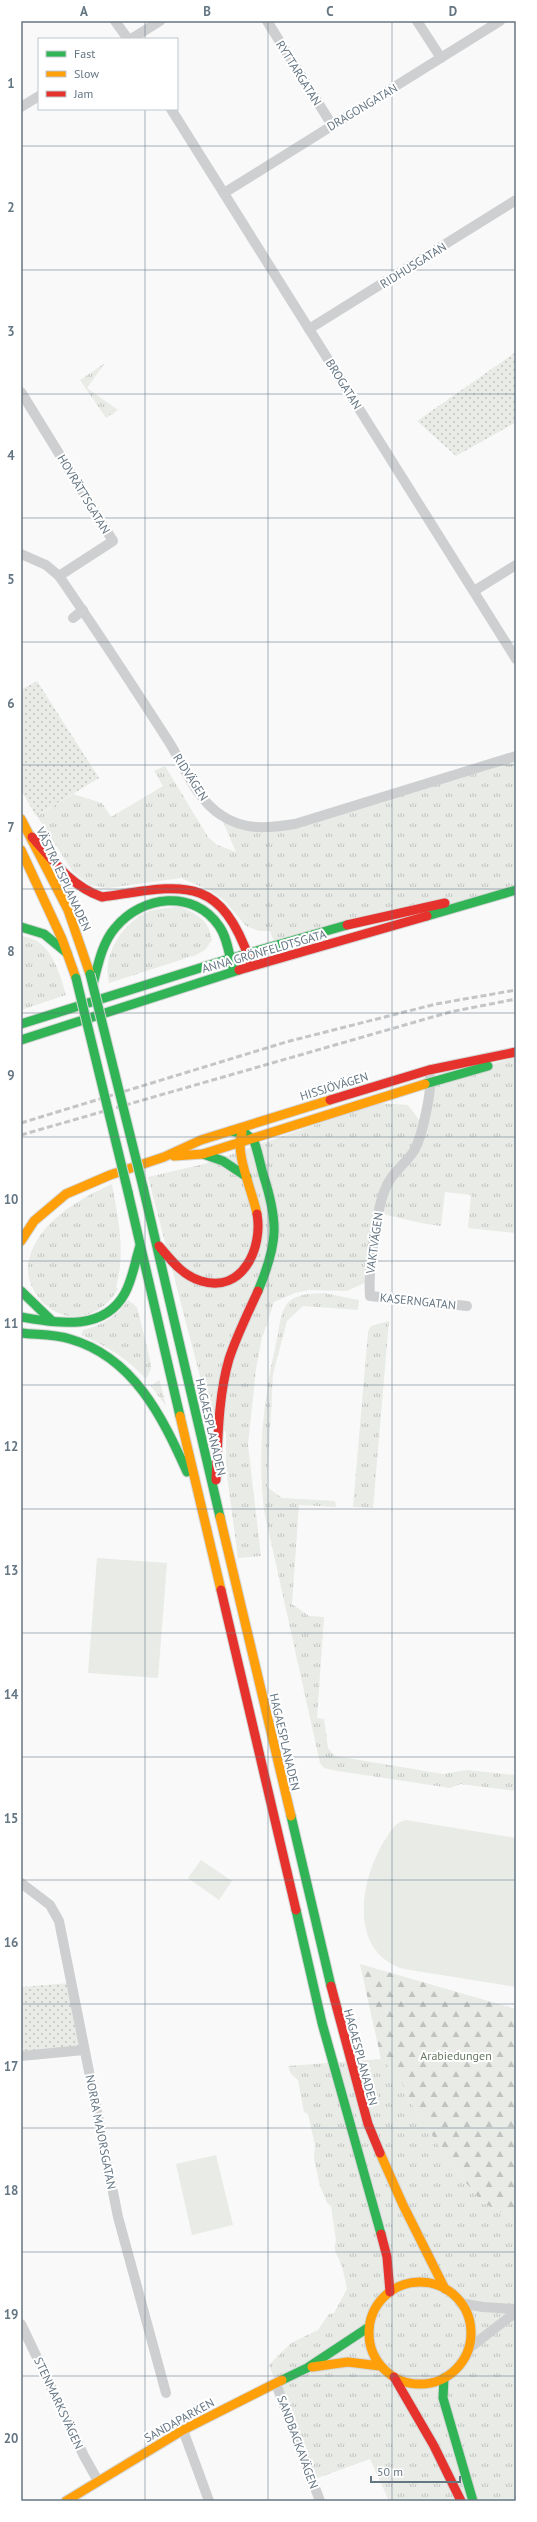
<svg xmlns="http://www.w3.org/2000/svg" width="537" height="2522" font-family="'PT Sans',sans-serif">
<defs>
<pattern id="grass-tufts" width="24" height="20" patternUnits="userSpaceOnUse"><rect width="24" height="20" fill="#e8ebe6"/><path d="M3 7l-1-3M5 7V3M7 7l1-3M15 17l-1-3M17 17v-4M19 17l1-3" fill="none" stroke="#c0c3c0"/></pattern>
<pattern id="forest-firs" width="22" height="20" patternUnits="userSpaceOnUse"><rect width="22" height="20" fill="#e8ebe6"/><path d="M5 1l3.5 6h-7zM16 11l3.5 6h-7z" fill="#c0c3c0"/></pattern>
<pattern id="park-dots" width="8" height="8" patternUnits="userSpaceOnUse"><rect width="8" height="8" fill="#e8ebe6"/><path d="M2 2h.1M6 6h.1" fill="none" stroke="#c0c3c0" stroke-width="1.8" stroke-linecap="round"/></pattern>
</defs>
<rect width="100%" height="100%" fill="#f9f9f9"/>
<!-- grass -->
<g fill="url(#grass-tufts)">
<polygon points="105,363 87,388 118,410 106,418 80,380"/>
<polygon points="516,756 516,889 275,945 270,931 259,931 246,926 225,901 209,890 181,878 108,888 90,885 73,872 37,816 73,794 102,803 111,817 163,786 154,771 165,766 208,837 217,845 236,852 220,815 268,828"/>
<path d="M180 907C199 915 208 919 212 940L205 950 196 955 109 983C103 957 118 930 140 916 151 908 167 908 180 907Z"/>
<path d="M21 936C51 939 59 971 66 995L21 1010Z"/>
<polygon points="516,1057 516,1233 468,1228 471,1195 445,1192 441,1226 421,1223 378,1213 369,1281 347,1291 309,1290 295,1293 274,1302 262,1338 256,1369 248,1445 261,1556 238,1558 226,1467 226,1433 208,1407 148,1177 204,1164 377,1103 408,1105 422,1124 431,1083"/>
<path d="M112 1184C118 1218 126 1252 116 1287L118 1289C99 1321 62 1327 38 1297 32 1289 27 1277 28 1266 33 1225 78 1199 112 1184Z"/>
<path d="M324 1293 359 1300 358 1310 303 1306 287 1321 273 1374 267 1487 282 1498 335 1501 336 1507 299 1505 292 1604 309 1616 324 1617 317 1718 324 1719 328 1748 335 1756 443 1774 467 1770 516 1775V1791L460 1784 450 1788 332 1770 324 1768 320 1763 264 1510C257 1452 264 1396 277 1339 279 1329 280 1313 287 1304 296 1293 311 1294 324 1293Z"/>
<path d="M128 1300 137 1307 151 1364V1369L146 1379C128 1359 105 1345 81 1335L83 1330C103 1325 116 1317 128 1300Z"/>
<polygon points="389,1321 373,1508 353,1507 368,1332 371,1326"/>
<polygon points="159,1380 160,1382 166,1406 151,1386"/>
<path d="M381 2059 399 2077 412 2104 452 2166 482 2202 516 2221V2501H389L370 2459 312 2480 269 2365 291 2343 318 2330 329 2314 334 2313 347 2289C345 2281 344 2272 341 2264 338 2256 332 2251 336 2241L331 2206 327 2203 320 2186 314 2159 315 2145 308 2114 304 2112 298 2080 291 2074 288 2066Z"/>
</g>
<!-- forest -->
<polygon fill="url(#forest-firs)" points="360,1964 516,2009 516,2221 482,2202 452,2166 412,2104 399,2077 381,2059"/>
<!-- park -->
<g fill="url(#park-dots)">
<polygon points="516,352 516,422 456,456 417,421"/>
<polygon points="37,681 99,778 36,816 21,790 21,690"/>
<polygon points="70,1983 84,2050 21,2056 21,1987"/>
</g>
<!-- pitch -->
<g fill="#e8ebe6">
<polygon points="97,1558 167,1563 158,1678 88,1673"/>
<path d="M406 1820 516 1838V1987L404 1969C348 1952 360 1882 383 1843 389 1834 394 1822 406 1820Z"/>
<polygon points="201,1860 232,1881 219,1900 188,1878"/>
<polygon points="216,2155 233,2225 192,2235 176,2164"/>
</g>
<g fill="none" stroke-linecap="round" stroke-linejoin="round">
<!-- fast casing -->
<g stroke="#d5d6d7" stroke-width="11">
<g id="fast">
<polyline points="427,916 516,890"/>
<polyline points="21,927 44,934 67,953"/>
<path d="M93 984C98 965 102 943 115 928 142 895 194 889 219 926 227 937 229 953 232 966"/>
<polyline points="21,1024 232,958 347,925"/>
<polyline points="21,1040 239,970"/>
<polyline points="425,1084 488,1066"/>
<path d="M231 1131 246 1134 254 1141C258 1152 260 1163 263 1174 279 1223 278 1243 258 1291"/>
<polyline points="203,1154 223,1161 247,1177"/>
<polyline points="143,1187 220,1517"/>
<polyline points="128,1192 180,1416"/>
<polyline points="21,1291 52,1321"/>
<path d="M21 1317C58 1323 104 1332 125 1293 133 1278 135 1261 140 1246"/>
<path d="M21 1333C37 1335 54 1334 70 1339 133 1357 162 1416 187 1472"/>
<polyline points="291,1816 331,1986"/>
<polyline points="296,1910 322,2023 381,2234"/>
<polyline points="444,2378 443,2398 473,2501"/>
<polyline points="282,2380 307,2368 369,2327"/>
</g>
</g>
<!-- slow casing -->
<g stroke="#d5d6d7" stroke-width="11">
<g id="slow">
<polyline points="21,819 68,910 90,974"/>
<polyline points="21,850 62,939 76,978"/>
<path d="M242 1133C234 1152 253 1193 257 1214"/>
<polyline points="174,1156 203,1154 425,1084"/>
<polyline points="21,1241 34,1221 66,1194 110,1175 164,1157 201,1140 330,1100"/>
<polyline points="180,1416 221,1590"/>
<polyline points="220,1517 291,1816"/>
<polyline points="380,2153 403,2205 445,2289"/>
<circle cx="420" cy="2333" r="51"/>
<polyline points="312,2367 348,2362 380,2366"/>
<polyline points="66,2501 183,2430 282,2380"/>
</g>
</g>
<!-- jam casing -->
<g stroke="#d5d6d7" stroke-width="11">
<g id="jam">
<path d="M32 837C53 861 71 886 102 897 180 886 219 871 250 961"/>
<polyline points="347,925 445,903"/>
<polyline points="239,970 427,916"/>
<polyline points="330,1100 429,1070 516,1052"/>
<path d="M159 1246C171 1260 183 1276 201 1281 243 1294 263 1247 257 1214"/>
<path d="M216 1480C218 1440 218 1397 229 1359 237 1335 248 1313 258 1291"/>
<polyline points="221,1590 296,1910"/>
<polyline points="331,1986 368,2124 380,2153"/>
<polyline points="381,2234 387,2257 390,2292"/>
<polyline points="394,2377 434,2446 461,2501"/>
</g>
</g>
<!-- street -->
<g stroke="#cecfd0" stroke-width="10">
<polyline points="115,21 128,39"/>
<polyline points="267,21 332,125"/>
<polyline points="417,21 441,58"/>
<polyline points="131,39 160,21"/>
<polyline points="21,107 39,96"/>
<polyline points="171,109 516,659"/>
<polyline points="224,193 500,21"/>
<polyline points="309,329 516,200"/>
<polyline points="21,392 113,541 59,576"/>
<path d="M21 554 46 565 59 576C97 631 133 686 169 742 184 766 196 799 221 815 244 831 269 828 295 824L516 756"/>
<polyline points="474,591 516,565"/>
<polyline points="73,618 83,610"/>
<path d="M430 1077C432 1091 422 1136 415 1149 408 1162 393 1171 387 1185 376 1207 368 1272 370 1296L467 1306"/>
<polyline points="21,1883 50,1905 59,1921 118,2217 166,2393"/>
<polyline points="21,2056 84,2050"/>
<polyline points="460,2303 483,2307 516,2309"/>
<polyline points="21,2324 84,2456 98,2481"/>
<polyline points="468,2349 516,2312"/>
<polyline points="276,2384 320,2501"/>
<polyline points="183,2430 209,2501"/>
</g>
<!-- fast -->
<use href="#fast" stroke="#30b455" stroke-width="9"/>
<!-- slow -->
<use href="#slow" stroke="#ff9f0a" stroke-width="9"/>
<!-- jam -->
<use href="#jam" stroke="#e5322d" stroke-width="9"/>
<!-- rail -->
<g stroke="#c3c5c6" stroke-width="3" stroke-dasharray="6 3" stroke-linecap="butt">
<polyline points="21,1123 286,1042 436,1004 516,990"/>
<polyline points="21,1135 450,1012 516,999"/>
</g>
<!-- fast-bridge casing -->
<g stroke="#d5d6d7" stroke-width="11" stroke-linecap="butt">
<g id="fast-bridge">
<polyline points="90,974 143,1187"/>
<polyline points="76,978 128,1192"/>
</g>
</g>
<!-- fast-bridge -->
<use href="#fast-bridge" stroke="#30b455" stroke-width="9"/>
</g>
<!-- grid -->
<path fill="none" stroke="#657683" stroke-width="1" stroke-opacity="0.55" d="M145 21V39M268 21V2501M392 21V2501M145 109V2501M21 146H516M21 270H516M21 394H516M21 518H516M21 642H516M21 765H516M21 889H516M21 1013H516M21 1137H516M21 1261H516M21 1385H516M21 1509H516M21 1633H516M21 1757H516M21 1880H516M21 2004H516M21 2128H516M21 2252H516M21 2376H516"/>
<g text-anchor="middle" dominant-baseline="central" stroke-width="4" stroke-linejoin="round" paint-order="stroke">
<!-- street labels -->
<g font-size="12" fill="#657683" stroke="#fff">
<text transform="translate(299 73) rotate(58)">RYTTARGATAN</text>
<text transform="translate(362 107) rotate(-31)">DRAGONGATAN</text>
<text transform="translate(413 265) rotate(-32)">RIDHUSGATAN</text>
<text transform="translate(344 384) rotate(58)">BROGATAN</text>
<text transform="translate(84 494) rotate(59)">HOVRÄTTSGATAN</text>
<text transform="translate(191 777) rotate(57)">RIDVÄGEN</text>
<text transform="translate(64 879) rotate(65)">VÄSTRA ESPLANADEN</text>
<text transform="translate(264 951) rotate(-16)">ANNA GRÖNFELDTSGATA</text>
<text transform="translate(334 1086) rotate(-17)">HISSJÖVÄGEN</text>
<text transform="translate(374 1243) rotate(-82)">VAKTVÄGEN</text>
<text transform="translate(418 1301) rotate(6)">KASERNGATAN</text>
<text transform="translate(211 1427) rotate(77)">HAGAESPLANADEN</text>
<text transform="translate(285 1742) rotate(77)">HAGAESPLANADEN</text>
<text transform="translate(361 2057) rotate(75)">HAGAESPLANADEN</text>
<text transform="translate(101 2132) rotate(79)">NORRA MAJORSGATAN</text>
<text transform="translate(59 2403) rotate(65)">STENMARKSVÄGEN</text>
<text transform="translate(179 2420) rotate(-29)">SANDAPARKEN</text>
<text transform="translate(298 2442) rotate(70)">SANDBACKAVÄGEN</text>
</g>
<!-- park labels -->
<g font-size="12" fill="#687a64" stroke="#fff">
<text x="456" y="2055">Arabiedungen</text>
</g>
</g>
<!-- border -->
<rect width="537" height="2522" fill="none" stroke="#ffffff" stroke-width="44"/>
<!-- legend -->
<rect x="38" y="38" width="140" height="72" fill="#ffffff" stroke="#c1c8cd"/>
<rect x="46" y="51" width="20" height="6" fill="#30b455" stroke="#c1c8cd"/>
<text x="74" y="58" font-size="12" fill="#657683">Fast</text>
<rect x="46" y="71" width="20" height="6" fill="#ff9f0a" stroke="#c1c8cd"/>
<text x="74" y="78" font-size="12" fill="#657683">Slow</text>
<rect x="46" y="91" width="20" height="6" fill="#e5322d" stroke="#c1c8cd"/>
<text x="74" y="98" font-size="12" fill="#657683">Jam</text>
<!-- scale -->
<path d="M371 2476v6h89v-6" fill="none" stroke="#657683" stroke-width="2"/>
<text x="377" y="2476" font-size="12" fill="#657683" stroke="#ffffff" stroke-width="3" paint-order="stroke">50 m</text>
<rect x="22" y="22" width="493" height="2478" fill="none" stroke="#657683" stroke-width="1.5"/>
<g font-size="13" text-anchor="middle" font-weight="bold" fill="#657683">
<text x="84" y="16">A</text>
<text x="207" y="16">B</text>
<text x="330" y="16">C</text>
<text x="453" y="16">D</text>
<text x="11" y="88">1</text>
<text x="11" y="212">2</text>
<text x="11" y="336">3</text>
<text x="11" y="460">4</text>
<text x="11" y="584">5</text>
<text x="11" y="708">6</text>
<text x="11" y="832">7</text>
<text x="11" y="956">8</text>
<text x="11" y="1080">9</text>
<text x="11" y="1204">10</text>
<text x="11" y="1328">11</text>
<text x="11" y="1451">12</text>
<text x="11" y="1575">13</text>
<text x="11" y="1699">14</text>
<text x="11" y="1823">15</text>
<text x="11" y="1947">16</text>
<text x="11" y="2071">17</text>
<text x="11" y="2195">18</text>
<text x="11" y="2319">19</text>
<text x="11" y="2443">20</text>
</g>
</svg>
